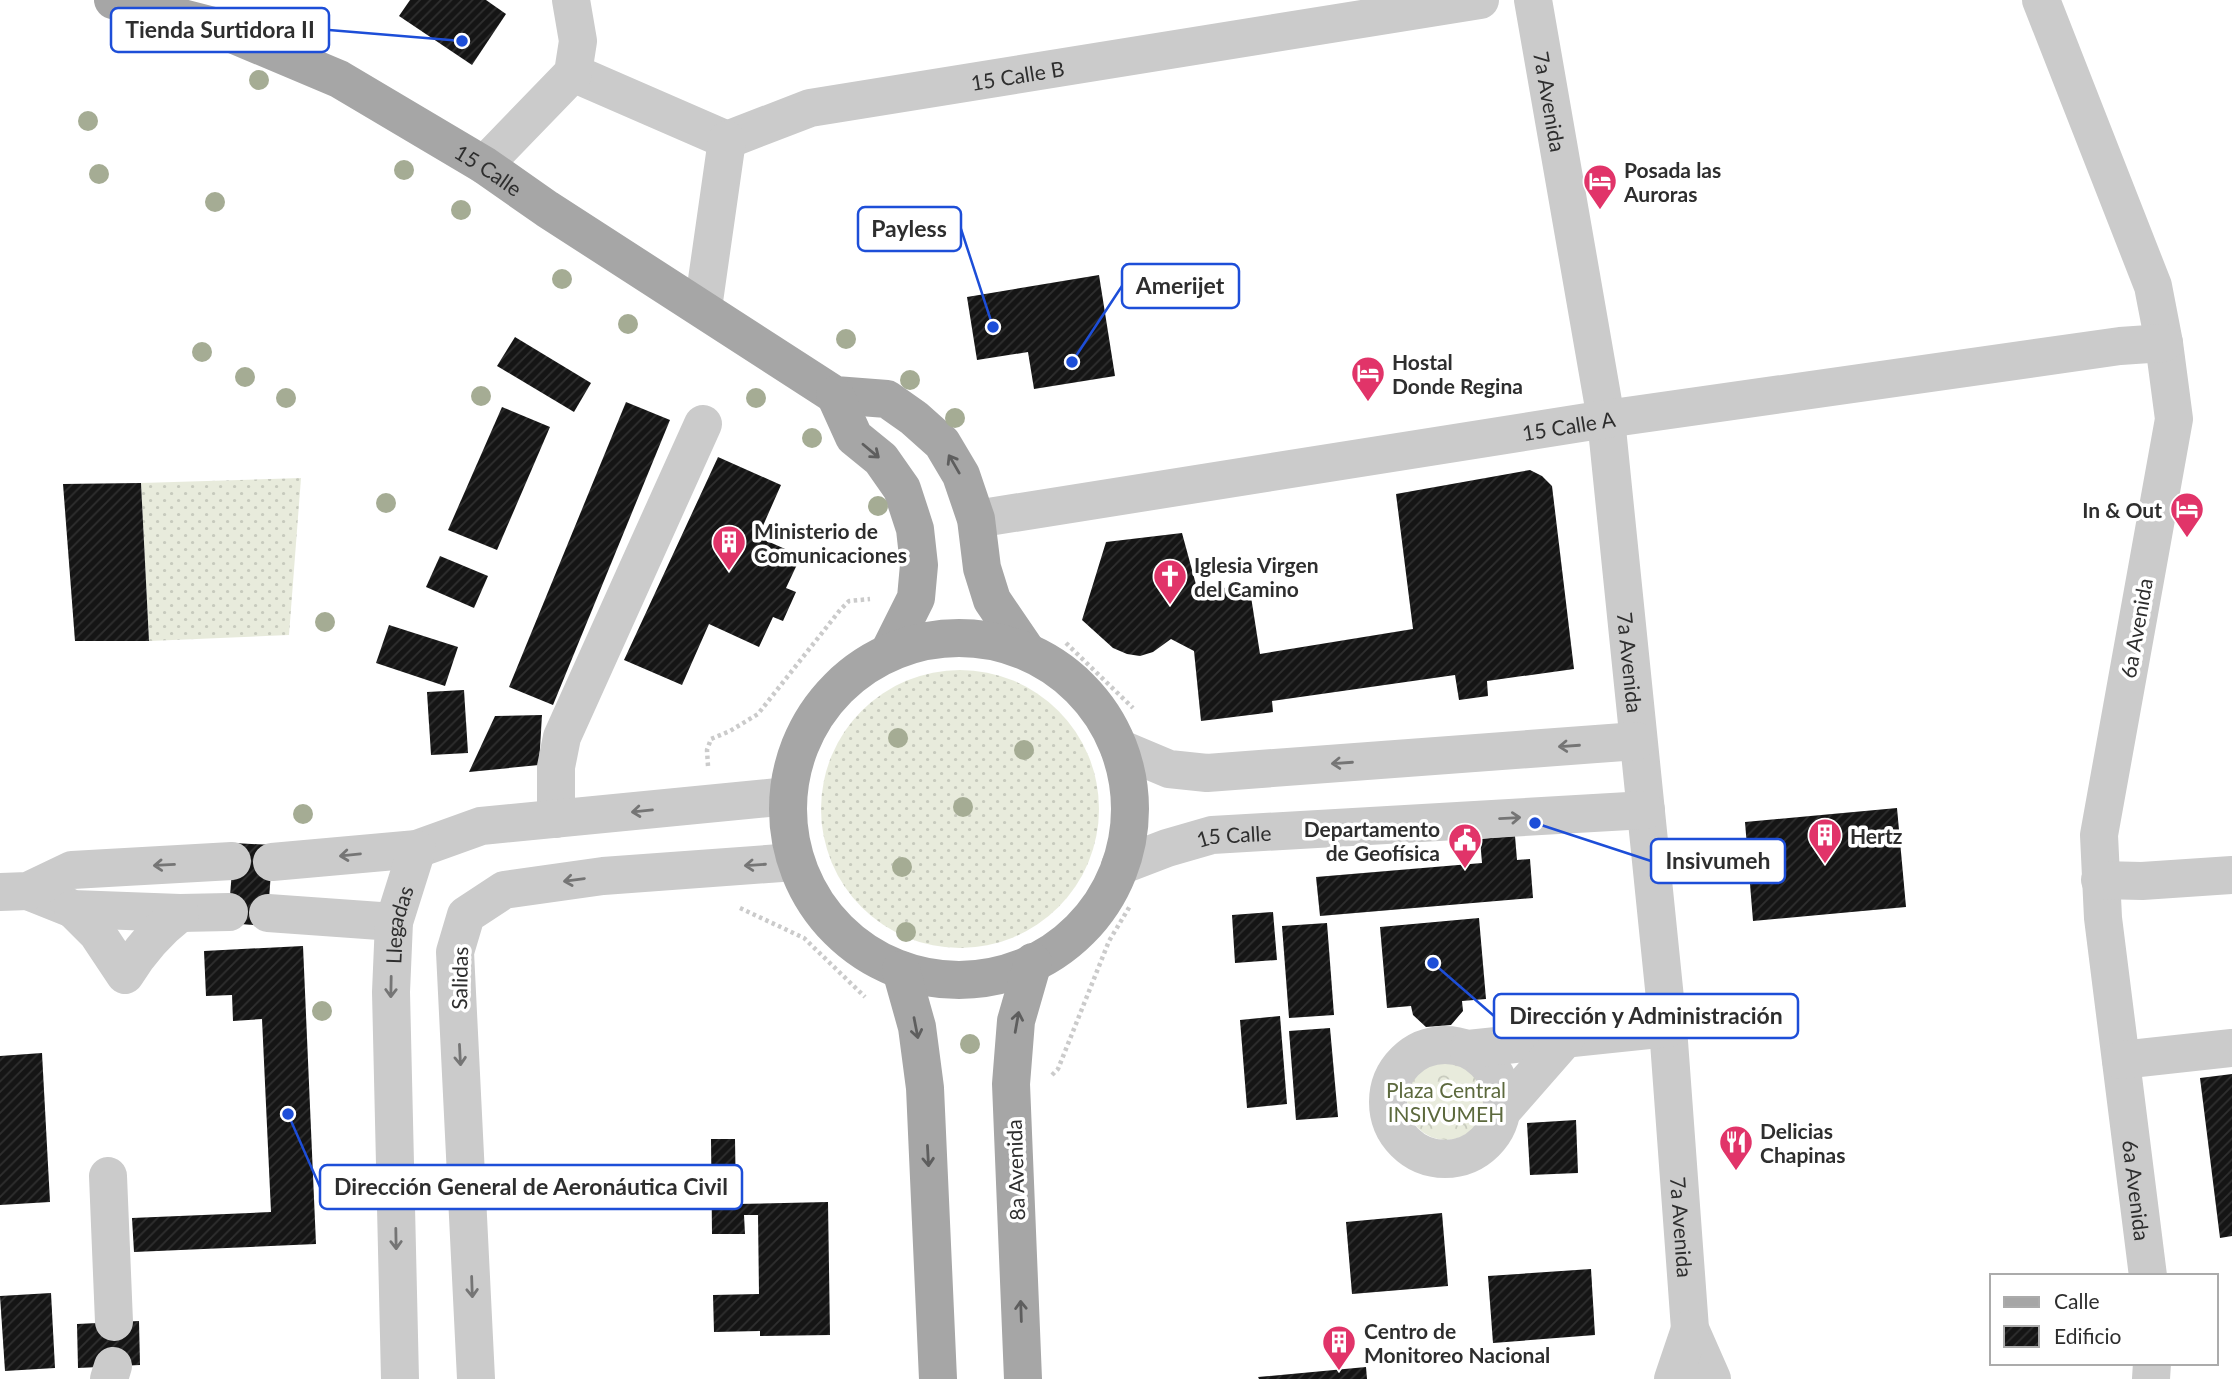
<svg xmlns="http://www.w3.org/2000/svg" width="2232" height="1379" font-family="Lato,sans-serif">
<defs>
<pattern id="grass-dots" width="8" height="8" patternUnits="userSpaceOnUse" patternTransform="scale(1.75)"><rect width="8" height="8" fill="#e8ebdc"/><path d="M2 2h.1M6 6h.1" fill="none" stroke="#c7cabd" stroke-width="1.8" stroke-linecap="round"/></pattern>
<pattern id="forest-crowns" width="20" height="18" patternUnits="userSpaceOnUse" patternTransform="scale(1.75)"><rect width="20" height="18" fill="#e8ebdc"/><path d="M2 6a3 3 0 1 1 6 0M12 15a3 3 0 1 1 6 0" fill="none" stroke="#c7cabd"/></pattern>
<pattern id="building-hatch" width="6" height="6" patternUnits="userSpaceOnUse" patternTransform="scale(1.75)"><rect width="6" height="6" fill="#151515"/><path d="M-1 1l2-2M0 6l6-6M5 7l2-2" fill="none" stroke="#2f2f2f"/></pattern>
</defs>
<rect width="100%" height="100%" fill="#fff"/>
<!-- grass -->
<g fill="url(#grass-dots)">
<polygon points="301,478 289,635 149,641 141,483"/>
<circle cx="960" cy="809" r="139"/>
</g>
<!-- forest -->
<circle fill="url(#forest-crowns)" cx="1446" cy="1101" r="39"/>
<!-- building -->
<g fill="url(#building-hatch)">
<polygon points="410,0 486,0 506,14 472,65 399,16"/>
<polygon points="1099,275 1115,376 1034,389 1028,352 977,360 967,297"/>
<polygon points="515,337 591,383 574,412 497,366"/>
<polygon points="626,402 670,420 553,705 509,687"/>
<polygon points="502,407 550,427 497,550 448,530"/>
<polygon points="718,457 781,485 758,537 801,556 786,588 796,592 783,621 773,617 759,647 709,624 682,685 624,660"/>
<polygon points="1530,470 1542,476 1552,486 1574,669 1487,681 1488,696 1459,700 1455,675 1272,701 1273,712 1201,721 1194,651 1171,639 1153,652 1140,656 1127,654 1113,648 1082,620 1106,542 1182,533 1198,592 1249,584 1260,654 1413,629 1396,494"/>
<polygon points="141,483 149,641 75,641 63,484"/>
<polygon points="440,556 488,576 474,608 426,587"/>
<polygon points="389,625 458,647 445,686 376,663"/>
<polygon points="464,690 468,753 431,755 427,692"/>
<polygon points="542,715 539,765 469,772 495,716"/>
<polygon points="1897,808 1906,907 1753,921 1745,822"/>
<polygon points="1515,836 1517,860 1530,859 1533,898 1320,916 1316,877 1482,863 1480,839"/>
<polygon points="234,843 273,845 267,926 228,923"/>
<polygon points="1273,912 1277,960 1235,963 1232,915"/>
<polygon points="1479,918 1486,999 1462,1001 1463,1011 1451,1025 1426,1027 1413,1015 1411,1006 1387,1008 1380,927"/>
<polygon points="1327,923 1334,1015 1289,1018 1282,926"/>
<polygon points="303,946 316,1244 134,1252 132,1218 271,1212 262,1019 233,1021 232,995 206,996 204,951"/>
<polygon points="1280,1016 1287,1104 1247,1108 1240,1020"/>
<polygon points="1330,1028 1338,1117 1296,1120 1289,1031"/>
<polygon points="42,1053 50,1202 0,1205 0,1056"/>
<polygon points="2232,1074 2232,1236 2220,1238 2200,1078"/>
<polygon points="1576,1120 1578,1173 1530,1175 1527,1123"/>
<polygon points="711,1139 735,1139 736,1204 828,1202 830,1335 760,1336 760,1331 714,1332 713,1295 759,1294 758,1215 744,1215 745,1234 712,1234"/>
<polygon points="1442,1213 1448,1286 1352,1294 1346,1222"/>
<polygon points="1591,1269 1595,1335 1493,1343 1488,1276"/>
<polygon points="51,1293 55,1368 5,1371 0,1296"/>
<polygon points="139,1321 140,1365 78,1368 77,1324"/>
<polygon points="1366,1367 1367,1379 1259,1379 1258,1377"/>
</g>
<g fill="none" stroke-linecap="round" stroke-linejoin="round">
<!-- path -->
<g stroke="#cbcbcb" stroke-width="4.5" stroke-dasharray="3.5 3.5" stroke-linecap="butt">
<polyline points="1066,643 1133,708"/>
<polyline points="708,766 707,750 711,739 730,731 758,714 840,610 849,601 870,599"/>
<polyline points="740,908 804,938 865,997"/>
<polyline points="1052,1075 1058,1069 1109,941 1130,906"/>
</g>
<!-- minor -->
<g stroke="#cbcbcb" stroke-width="38">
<path id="s1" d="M1533 0 1606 419 1668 1028 1690 1329 1712 1379"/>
<path id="s2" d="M2041 0 2153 286 2164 343 2174 419 2099 835 2103 918 2148 1276"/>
<polyline points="573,73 727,140"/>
<path id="s3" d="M727 140 810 108 1480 0"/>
<polyline points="484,165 573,73 578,41 571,0"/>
<polyline points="703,308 727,140"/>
<path id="s4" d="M976 519 1606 419 2120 346 2164 343"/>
<polyline points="1119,748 1169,769 1207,773 1637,741"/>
<polyline points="556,819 556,767 562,737 703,424"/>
<polyline points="272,862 417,849 481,826 788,796"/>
<path id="s5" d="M1120 866 1167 848 1212 835 1646 810"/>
<polyline points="2100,880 2142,881 2232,875"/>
<polyline points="28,891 73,909 180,913 229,912"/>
<polyline points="0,892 28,891 72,870 232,861"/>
<path d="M73 909 97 933 125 975C140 950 157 931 180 913"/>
<polyline points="268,913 394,922"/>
<circle cx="1445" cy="1102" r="57"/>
<polyline points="1468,1049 1668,1028"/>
<polyline points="2121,1060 2232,1048"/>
<polyline points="1502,1111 1566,1038"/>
<polyline points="108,1176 114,1322"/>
<polyline points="109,1379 113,1366"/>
<path id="s6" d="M400 1379 391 992 394 922 417 849"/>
<polyline points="476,1379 455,952 466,915 504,890 603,876 795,862"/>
<polyline points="1673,1379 1690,1329"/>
<polyline points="2151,1379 2152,1363"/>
</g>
<!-- major -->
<g stroke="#a6a6a6" stroke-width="38">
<path id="s7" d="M113 0 213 26 339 79 484 165 547 209 835 395 887 399 914 418 942 443 961 475 976 519 982 568 992 600 1026 650"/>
<polyline points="835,395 854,437 881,459 902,489 915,529 919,565 916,598 889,652"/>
<circle cx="959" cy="809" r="171"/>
<polyline points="901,970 917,1027 925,1088 938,1379"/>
<polyline points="1023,1379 1011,1084 1016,1021 1033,962"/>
</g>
</g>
<!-- trees -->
<g fill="#a5ac94">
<circle cx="259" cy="80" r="10"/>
<circle cx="88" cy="121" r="10"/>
<circle cx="404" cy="170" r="10"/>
<circle cx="99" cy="174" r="10"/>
<circle cx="215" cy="202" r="10"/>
<circle cx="461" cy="210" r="10"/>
<circle cx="562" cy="279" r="10"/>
<circle cx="628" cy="324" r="10"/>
<circle cx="846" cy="339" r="10"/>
<circle cx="202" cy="352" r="10"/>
<circle cx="245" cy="377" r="10"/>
<circle cx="910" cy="380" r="10"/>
<circle cx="481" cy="396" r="10"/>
<circle cx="286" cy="398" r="10"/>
<circle cx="756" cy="398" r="10"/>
<circle cx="955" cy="418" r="10"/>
<circle cx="812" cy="438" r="10"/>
<circle cx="386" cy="503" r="10"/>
<circle cx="878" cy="506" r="10"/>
<circle cx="325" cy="622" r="10"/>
<circle cx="898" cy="738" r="10"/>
<circle cx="1024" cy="750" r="10"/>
<circle cx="963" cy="807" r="10"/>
<circle cx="303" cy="814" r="10"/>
<circle cx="902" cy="867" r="10"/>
<circle cx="906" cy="932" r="10"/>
<circle cx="322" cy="1011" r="10"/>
<circle cx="970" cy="1044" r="10"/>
</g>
<!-- one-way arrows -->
<defs><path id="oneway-shaft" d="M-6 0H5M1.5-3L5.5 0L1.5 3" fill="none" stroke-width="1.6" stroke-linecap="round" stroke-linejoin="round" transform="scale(1.75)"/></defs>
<g stroke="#5e5e5e">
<use href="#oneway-shaft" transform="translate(871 451) rotate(40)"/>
<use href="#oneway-shaft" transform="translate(954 464) rotate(-120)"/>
<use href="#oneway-shaft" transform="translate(1017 1022) rotate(-80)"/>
<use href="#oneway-shaft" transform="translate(916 1028) rotate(79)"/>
<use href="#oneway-shaft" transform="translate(928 1156) rotate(87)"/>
<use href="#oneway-shaft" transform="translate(1021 1311) rotate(-92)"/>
</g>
<g stroke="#757575">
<use href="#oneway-shaft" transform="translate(1569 746) rotate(176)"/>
<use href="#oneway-shaft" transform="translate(1342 763) rotate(176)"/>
<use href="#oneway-shaft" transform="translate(642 811) rotate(174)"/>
<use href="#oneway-shaft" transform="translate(1510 818) rotate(-3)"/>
<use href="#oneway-shaft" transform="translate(350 855) rotate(174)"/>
<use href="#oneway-shaft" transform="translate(164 865) rotate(177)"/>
<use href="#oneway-shaft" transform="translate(755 865) rotate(176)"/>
<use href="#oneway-shaft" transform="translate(574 880) rotate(172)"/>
<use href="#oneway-shaft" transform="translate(391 987) rotate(91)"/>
<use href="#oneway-shaft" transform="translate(460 1055) rotate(87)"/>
<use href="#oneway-shaft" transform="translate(396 1239) rotate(89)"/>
<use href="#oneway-shaft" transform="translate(472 1287) rotate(88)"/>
</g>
<!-- icons -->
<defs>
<g id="hotel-pin" transform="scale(1.75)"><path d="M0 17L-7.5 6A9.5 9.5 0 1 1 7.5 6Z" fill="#e13469" stroke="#fff"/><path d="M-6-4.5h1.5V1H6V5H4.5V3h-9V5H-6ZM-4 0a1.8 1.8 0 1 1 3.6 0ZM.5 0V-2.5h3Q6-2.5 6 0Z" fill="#fff"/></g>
<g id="building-pin" transform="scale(1.75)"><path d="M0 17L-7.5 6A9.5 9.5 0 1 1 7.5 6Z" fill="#e13469" stroke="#fff"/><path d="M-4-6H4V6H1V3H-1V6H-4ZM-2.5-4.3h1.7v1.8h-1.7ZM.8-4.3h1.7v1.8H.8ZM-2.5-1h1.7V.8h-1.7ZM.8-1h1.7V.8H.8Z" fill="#fff"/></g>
<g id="church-pin" transform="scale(1.75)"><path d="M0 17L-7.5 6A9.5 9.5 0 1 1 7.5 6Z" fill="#e13469" stroke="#fff"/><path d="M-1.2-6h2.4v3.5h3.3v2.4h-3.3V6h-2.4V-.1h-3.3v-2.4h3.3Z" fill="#fff"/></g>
<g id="civic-pin" transform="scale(1.75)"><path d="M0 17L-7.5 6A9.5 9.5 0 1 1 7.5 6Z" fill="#e13469" stroke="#fff"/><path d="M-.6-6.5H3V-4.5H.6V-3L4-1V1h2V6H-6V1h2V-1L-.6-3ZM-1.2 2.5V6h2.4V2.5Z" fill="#fff"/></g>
<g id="restaurant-pin" transform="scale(1.75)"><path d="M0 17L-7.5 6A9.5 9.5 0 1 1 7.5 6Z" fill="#e13469" stroke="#fff"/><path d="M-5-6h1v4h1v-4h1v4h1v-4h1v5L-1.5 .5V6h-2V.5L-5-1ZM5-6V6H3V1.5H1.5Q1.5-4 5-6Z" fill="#fff"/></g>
</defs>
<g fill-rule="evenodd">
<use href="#hotel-pin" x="1600" y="181"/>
<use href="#hotel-pin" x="1368" y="373"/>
<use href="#hotel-pin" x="2187" y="509"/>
<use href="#building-pin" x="729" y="542"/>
<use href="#church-pin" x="1170" y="576"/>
<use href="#building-pin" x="1825" y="835"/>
<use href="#civic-pin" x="1465" y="840"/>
<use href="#restaurant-pin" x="1736" y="1142"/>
<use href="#building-pin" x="1339" y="1342"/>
</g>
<g text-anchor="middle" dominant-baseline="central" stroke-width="7" stroke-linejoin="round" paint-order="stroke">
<!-- street labels -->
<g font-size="21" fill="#2e2e2e" stroke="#fff">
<text stroke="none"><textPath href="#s3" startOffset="299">15 Calle B</textPath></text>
<text stroke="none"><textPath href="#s1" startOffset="103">7a Avenida</textPath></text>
<text stroke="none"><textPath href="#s7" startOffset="415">15 Calle</textPath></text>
<text stroke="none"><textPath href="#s4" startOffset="600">15 Calle A</textPath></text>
<text transform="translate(2136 628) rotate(-80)">6a Avenida</text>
<text stroke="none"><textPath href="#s1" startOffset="670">7a Avenida</textPath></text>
<text stroke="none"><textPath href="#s5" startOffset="119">15 Calle</textPath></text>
<text stroke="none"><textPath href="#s6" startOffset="455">Llegadas</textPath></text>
<text transform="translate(459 978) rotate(-89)">Salidas</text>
<text transform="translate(1015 1170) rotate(-92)">8a Avenida</text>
<text stroke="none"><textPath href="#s2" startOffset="1222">6a Avenida</textPath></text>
<text stroke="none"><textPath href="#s1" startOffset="1237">7a Avenida</textPath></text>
</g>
<!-- poi labels -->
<g font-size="21" font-weight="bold" fill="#2e2e2e" stroke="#fff" text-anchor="start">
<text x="1624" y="169">Posada las<tspan x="1624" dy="24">Auroras</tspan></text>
<text x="1392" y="361">Hostal<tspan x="1392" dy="24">Donde Regina</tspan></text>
<text x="2162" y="509" text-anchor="end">In &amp; Out</text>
<text x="754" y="530">Ministerio de<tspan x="754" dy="24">Comunicaciones</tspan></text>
<text x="1194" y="564">Iglesia Virgen<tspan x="1194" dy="24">del Camino</tspan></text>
<text x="1440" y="828" text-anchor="end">Departamento<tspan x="1440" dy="24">de Geofísica</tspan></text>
<text x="1850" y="835">Hertz</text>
<text x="1760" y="1130">Delicias<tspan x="1760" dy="24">Chapinas</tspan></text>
<text x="1364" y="1330">Centro de<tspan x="1364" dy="24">Monitoreo Nacional</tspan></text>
</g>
<!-- park labels -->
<g font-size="21" fill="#5c693d" stroke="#fff">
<text x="1446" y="1089">Plaza Central<tspan x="1446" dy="24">INSIVUMEH</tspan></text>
</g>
</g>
<!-- callouts -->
<path fill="none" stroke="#1d4ed8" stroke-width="2.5" d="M462 41L329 30M993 327L961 229M1072 362L1122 286M1535 823L1651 861M1433 963L1494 1016M288 1114L320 1187"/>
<g fill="#1d4ed8" stroke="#fff" stroke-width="2.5">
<circle cx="462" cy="41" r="7"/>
<circle cx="993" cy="327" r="7"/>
<circle cx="1072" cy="362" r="7"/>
<circle cx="1535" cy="823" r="7"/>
<circle cx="1433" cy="963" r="7"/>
<circle cx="288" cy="1114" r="7"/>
</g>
<g fill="#fff" stroke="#1d4ed8" stroke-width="2.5">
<rect x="111" y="8" width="218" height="44" rx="7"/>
<rect x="858" y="207" width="103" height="44" rx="7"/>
<rect x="1122" y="264" width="117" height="44" rx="7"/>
<rect x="1651" y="839" width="134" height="44" rx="7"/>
<rect x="1494" y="994" width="304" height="44" rx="7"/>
<rect x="320" y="1165" width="422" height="44" rx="7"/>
</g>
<g font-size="23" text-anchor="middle" font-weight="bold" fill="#2e2e2e">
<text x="220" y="38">Tienda Surtidora II</text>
<text x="909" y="237">Payless</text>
<text x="1180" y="294">Amerijet</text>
<text x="1718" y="869">Insivumeh</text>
<text x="1646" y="1024">Dirección y Administración</text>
<text x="531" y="1195">Dirección General de Aeronáutica Civil</text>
</g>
<!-- legend -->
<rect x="1990" y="1274" width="228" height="91" fill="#ffffff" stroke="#ababab" stroke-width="2"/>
<rect x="2004" y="1297" width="35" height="10" fill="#a6a6a6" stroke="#ababab" stroke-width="2"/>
<text x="2054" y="1309" font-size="21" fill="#2e2e2e">Calle</text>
<rect x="2004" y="1326" width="35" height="21" fill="url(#building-hatch)" stroke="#ababab" stroke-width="2"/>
<text x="2054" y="1344" font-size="21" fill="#2e2e2e">Edificio</text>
</svg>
